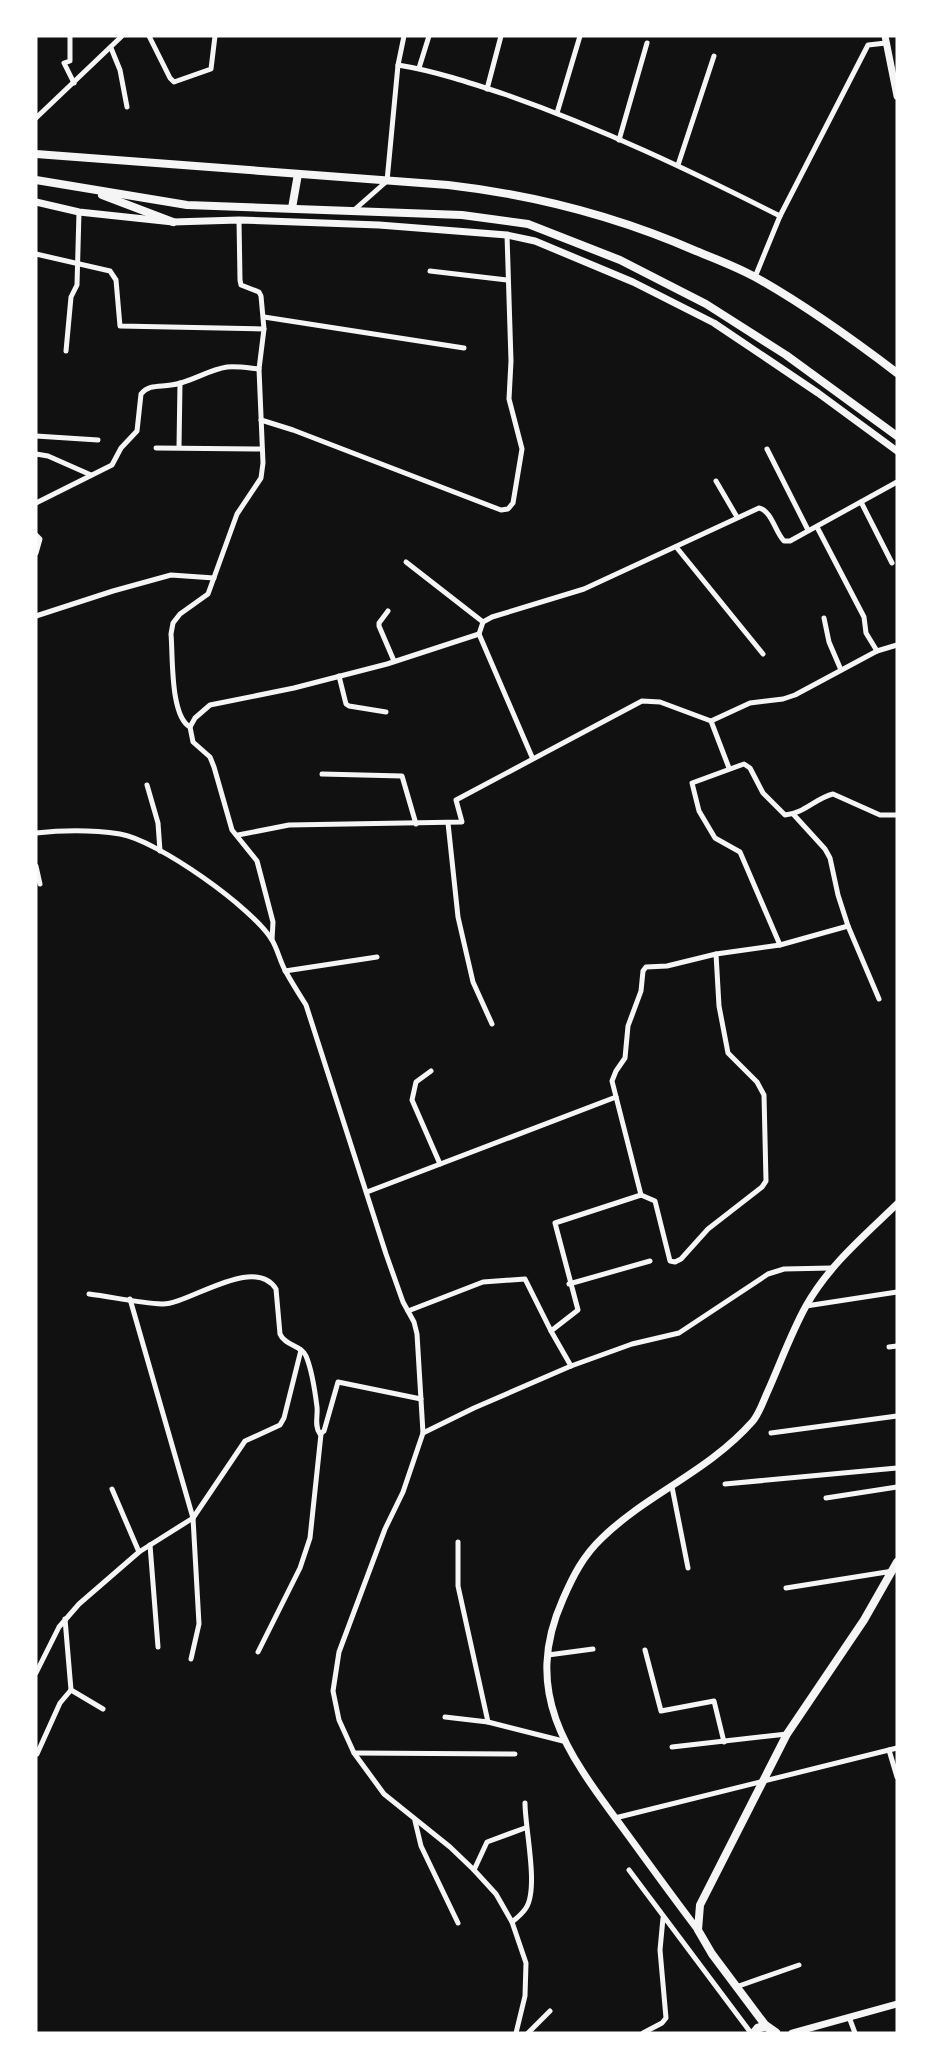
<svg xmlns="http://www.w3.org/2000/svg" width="933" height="2069" font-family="'Nunito Sans',sans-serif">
<rect width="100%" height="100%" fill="#111"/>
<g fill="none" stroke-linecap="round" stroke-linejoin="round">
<!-- minor -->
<g stroke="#f5f5f5" stroke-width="5">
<polyline points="70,36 70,61 64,63 74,83"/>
<polyline points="149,36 170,78 174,82 211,69 215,36"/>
<polyline points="111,48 120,70 127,107"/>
<polyline points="398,65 404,36"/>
<polyline points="419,68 429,36"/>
<polyline points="487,89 501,36"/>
<polyline points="557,113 580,36"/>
<polyline points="36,118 122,36"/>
<polyline points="619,140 647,43"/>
<polyline points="678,165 714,56"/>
<path d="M353 211 387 181 398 65C435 71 471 83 507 95 601 128 691 171 780 216"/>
<path d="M239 220 240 280 241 285 259 292 261 296 264 329 259 369 263 463 261 478 237 514 208 594 180 614 173 623 171 634C173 656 170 716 190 727L193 742 210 757 214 767 232 830 257 861 273 922 272 940"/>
<polyline points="36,254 110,271 116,280 120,326 264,329"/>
<polyline points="430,271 507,280"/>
<polyline points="755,277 780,216 868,45 886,43"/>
<polyline points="264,317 464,348"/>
<polyline points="66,351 71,297 77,285 79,212"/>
<polyline points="261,420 293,430 501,510 508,509 513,503 522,449 509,399 511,361 507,235"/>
<polyline points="36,436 98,440"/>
<polyline points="179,447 180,383"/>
<polyline points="156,448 262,449"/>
<polyline points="767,449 808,530"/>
<polyline points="36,454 48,456 91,475"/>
<polyline points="716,481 737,517"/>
<polyline points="861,502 892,563"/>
<path d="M36 503 112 465 121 448 137 431 141 394C149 384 160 387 171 385 190 383 207 370 227 367 237 366 249 368 259 369"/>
<polyline points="817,527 864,617 866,633 877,651"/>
<polyline points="36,535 40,539 36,553"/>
<polyline points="677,548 763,654"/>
<polyline points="406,562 483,622"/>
<polyline points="388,611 379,623 379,626 394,661"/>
<polyline points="36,616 113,591 171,575 214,578"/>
<polyline points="824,618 829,642 841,670"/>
<polyline points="479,634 532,757"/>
<polyline points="339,676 346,704 349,706 386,712"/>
<polyline points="711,721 729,768"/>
<path d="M190 727 195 718 210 705 294 688 387 664 479 634 483 622 492 617 584 589 759 508C772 511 775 532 784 541H790L897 482"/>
<polyline points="322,774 402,776 416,824"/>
<polyline points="147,785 158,823 160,851"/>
<polyline points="794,815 825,849 830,858 838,895 848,926 879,999"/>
<polyline points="448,823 458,917 473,982 492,1024"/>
<path d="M36 833C64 830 93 830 120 834 157 840 253 908 272 940 278 950 280 962 286 972 292 983 299 994 306 1005L386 1254 403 1302 414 1322 417 1334 423 1433 403 1492 385 1529 339 1652 333 1691 339 1720 354 1753 384 1794 450 1847 474 1870 496 1894 512 1922 526 1963 525 1996 516 2033"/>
<polyline points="238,835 289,825 462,822 456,800 642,701 660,702 711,721 750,703 783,699 795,695 877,651 897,645"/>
<polyline points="36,866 40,884"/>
<path d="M780 945 740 852 715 838 699 811 692 783 744 764 750 768 763 793 785 815C803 814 816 798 833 794L880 815H897"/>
<polyline points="285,971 377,957"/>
<polyline points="431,1071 416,1082 412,1100 440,1164"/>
<polyline points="367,1192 616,1097"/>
<polyline points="641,1195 655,1201 670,1261 675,1262 681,1259 708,1229 762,1187 766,1181 764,1095 757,1082 728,1053 719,1006 716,954"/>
<polyline points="641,1195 612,1081 616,1071 625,1058 628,1026 641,991 643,971 646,967 667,966 716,954 780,945 848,926"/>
<polyline points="569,1284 650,1261"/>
<path d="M89 1294C113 1297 138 1303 162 1304 188 1305 254 1254 276 1289L280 1334C285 1346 301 1345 306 1356 312 1370 315 1391 317 1407 318 1416 314 1426 320 1434L324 1431 338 1382 421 1399"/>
<polyline points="130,1299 193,1518 245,1441 280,1425 284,1418 301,1350"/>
<polyline points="806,1306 897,1292"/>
<polyline points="408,1311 483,1282 525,1279 551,1331"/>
<polyline points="889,1347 897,1346"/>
<polyline points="571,1366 551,1331 578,1310 555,1223 641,1195"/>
<polyline points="423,1433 474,1408 571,1366 632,1344 679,1333 768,1274 784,1269 831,1268"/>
<polyline points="771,1433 897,1416"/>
<polyline points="725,1484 897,1468"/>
<polyline points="672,1487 688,1568"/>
<polyline points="112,1489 139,1552"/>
<polyline points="826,1498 897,1487"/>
<polyline points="458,1542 458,1586 488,1722 563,1741"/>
<polyline points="150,1545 158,1647"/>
<polyline points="786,1588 893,1571"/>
<polyline points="65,1619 71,1690 103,1709"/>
<polyline points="645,1650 661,1711 714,1701 724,1742"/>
<polyline points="258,1652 300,1568 310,1538 321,1434"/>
<polyline points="548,1655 593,1649"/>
<polyline points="191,1659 199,1624 193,1518"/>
<polyline points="36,1673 59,1627 79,1604 139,1552 193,1518"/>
<polyline points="445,1717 488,1722"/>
<polyline points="672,1747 787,1734"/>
<polyline points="889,1750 897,1777"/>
<polyline points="354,1753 515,1754"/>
<polyline points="37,1754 60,1703 71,1690"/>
<polyline points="615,1818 897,1748"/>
<polyline points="415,1821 421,1846 458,1923"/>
<polyline points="474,1870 487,1842 525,1828"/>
<polyline points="629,1870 751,2033"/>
<path d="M512 1922C517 1918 523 1913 526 1908 539 1888 525 1829 525 1803"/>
<polyline points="736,1987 799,1965"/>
<polyline points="849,2017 855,2033"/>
<polyline points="528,2033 550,2011"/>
<polyline points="643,2033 662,2023 666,2018 660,1950 663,1918"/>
</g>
<!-- tertiary -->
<g stroke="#f5f5f5" stroke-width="7">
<polyline points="885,36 897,96"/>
<polyline points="36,202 79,212 173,222 239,220 379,225 507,235 535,241 633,282 714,323 818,393 897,451"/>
<path d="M698 1930C672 1896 647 1861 622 1827 568 1754 521 1693 563 1599 573 1576 583 1556 602 1538 647 1494 708 1472 753 1421 759 1414 763 1402 767 1393 780 1364 791 1333 806 1306 829 1265 864 1236 897 1204"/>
<polyline points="792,2033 897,2004"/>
</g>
<!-- secondary -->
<g stroke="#f5f5f5" stroke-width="8">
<path d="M36 154 448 185C535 195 616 216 696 251 716 259 737 267 755 277 805 305 851 338 897 373"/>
<polyline points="36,180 187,205 462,215 528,224 620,260 706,304 786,355 897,436"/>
<polyline points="102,195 173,222"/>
<polyline points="292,208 298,174"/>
<polyline points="766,2026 712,1954 698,1930 700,1905 787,1734 864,1620 897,1562"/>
</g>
<!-- primary -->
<polyline stroke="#f5f5f5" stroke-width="9" points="754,2033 758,2028 766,2026 776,2033"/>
</g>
<!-- border -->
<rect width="933" height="2069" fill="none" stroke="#ffffff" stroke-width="75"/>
</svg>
